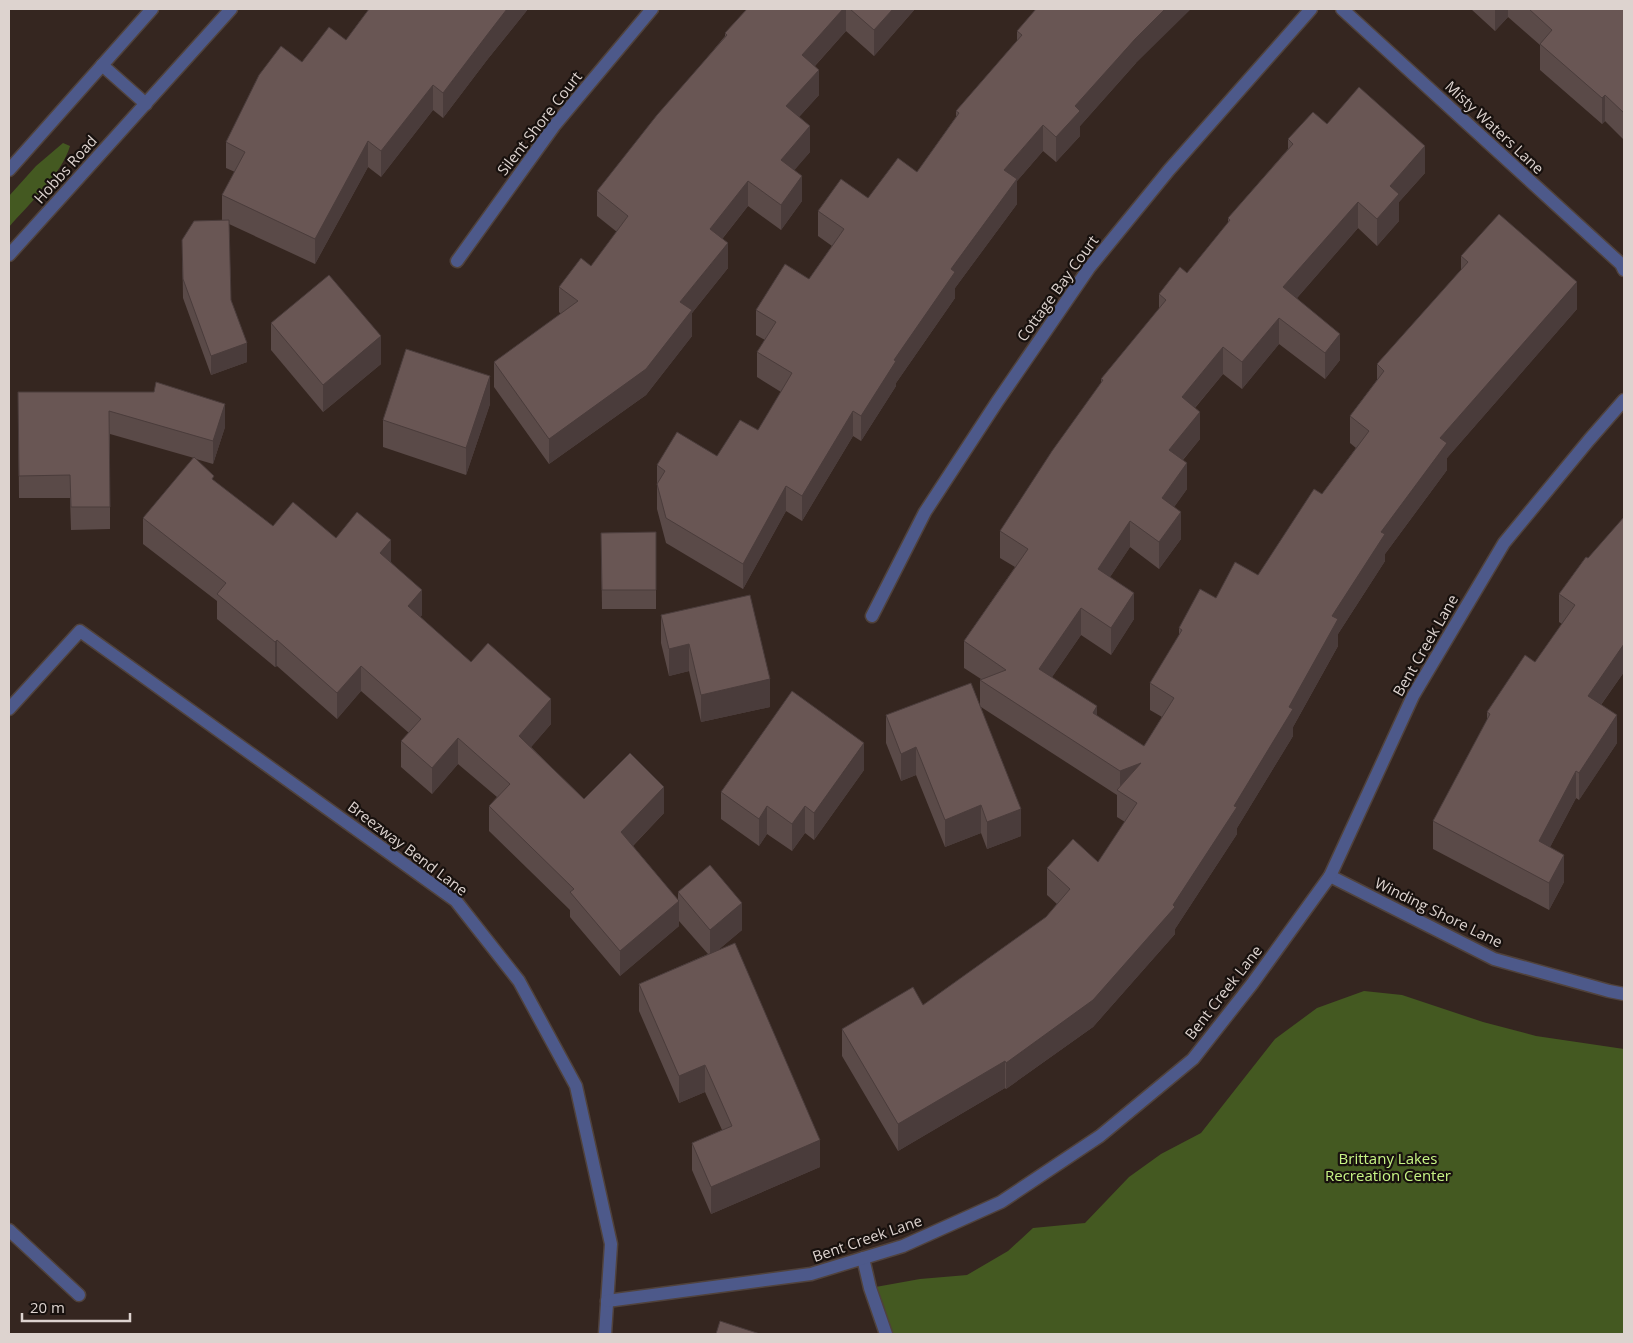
<svg xmlns="http://www.w3.org/2000/svg" width="1633" height="1343" font-family="'Open Sans',sans-serif">
<rect width="100%" height="100%" fill="#352620"/>
<!-- green -->
<g fill="#445921">
<path d="M63 143 70 146C62 174 28 205 9 227V196L36 166Z"/>
<polygon points="1364,991 1402,995 1483,1022 1536,1036 1624,1049 1624,1334 886,1334 870,1288 920,1279 967,1275 1008,1251 1033,1228 1085,1223 1129,1177 1161,1154 1201,1133 1275,1039 1317,1008"/>
</g>
<g fill="none" stroke-linecap="round" stroke-linejoin="round">
<!-- service casing -->
<g stroke="#50423c" stroke-width="15">
<polyline id="service" points="863,1258 870,1288 886,1334"/>
</g>
<!-- minor casing -->
<g stroke="#50423c" stroke-width="15">
<g id="minor">
<polyline points="1342,9 1621,264 1624,270"/>
<polyline points="102,65 146,104"/>
<polyline points="457,261 554,126 652,9"/>
<polyline points="872,616 925,512 997,402 1089,268 1169,170 1311,9"/>
<polyline points="9,709 80,631 456,901 519,981 576,1086 611,1244 605,1334"/>
<polyline points="1330,876 1494,959 1609,991 1624,994"/>
<polyline points="9,1230 79,1295"/>
<polyline points="607,1301 811,1274 903,1246 1001,1202 1100,1136 1193,1059 1252,984 1330,876 1413,696 1504,543 1589,440 1624,400"/>
</g>
</g>
<!-- tertiary casing -->
<g stroke="#50423c" stroke-width="15">
<g id="tertiary">
<polyline points="9,170 152,9"/>
<polyline points="9,255 231,9"/>
</g>
</g>
<!-- service -->
<use href="#service" stroke="#4d598a" stroke-width="12"/>
<!-- minor -->
<use href="#minor" stroke="#4d598a" stroke-width="12"/>
<!-- tertiary -->
<use href="#tertiary" stroke="#4d598a" stroke-width="12"/>
</g>
<!-- wall -->
<g fill="#5a4a48">
<polygon points="369,9 528,9 487,60 443,118 433,110 381,177 368,167 315,264 229,224 231,300 247,362 211,375 183,298 182,240 222,220 222,195 235,172 226,168 226,142 302,62 346,40"/>
<polygon points="747,9 915,9 874,56 846,31 815,66 819,95 799,117 810,152 794,170 802,201 781,230 748,206 723,238 728,268 692,313 692,336 646,395 549,464 494,387 494,362 561,314 559,312 559,287 591,266 617,232 597,216 597,191 725,36 725,33"/>
<polygon points="1471,9 1624,9 1624,140 1605,121 1602,124 1540,70 1540,45 1508,17 1495,31"/>
<polygon points="1017,31 1136,63 1080,126 1080,136 1056,162 1043,151 1017,181 1017,204 955,288 955,298 896,383 896,386 861,441 853,436 802,521 786,511 743,589 666,543 657,509 657,465 717,456 758,430 781,392 757,377 757,352 765,340 756,335 756,310 809,279 832,246 818,236 818,211 868,198 917,172 956,117 956,111 1017,41"/>
<polygon points="1327,124 1425,173 1399,202 1399,221 1377,246 1358,228 1297,298 1340,360 1325,379 1279,344 1242,389 1223,374 1195,408 1200,439 1183,460 1187,489 1174,507 1181,539 1159,569 1130,547 1110,577 1134,619 1111,655 1081,635 1052,677 1097,716 1144,746 1162,717 1150,710 1150,683 1179,636 1179,628 1216,598 1258,575 1322,494 1356,448 1350,443 1350,416 1377,380 1377,364 1461,270 1461,256 1577,309 1447,458 1447,470 1385,554 1385,561 1338,634 1338,646 1293,727 1293,736 1237,828 1237,834 1175,929 1175,934 1093,1027 1006,1089 1005,1088 898,1151 842,1056 842,1029 923,1005 1046,917 1057,904 1047,895 1047,868 1098,862 1125,822 1117,817 1117,795 981,707 1021,836 987,849 981,833 945,847 916,775 901,781 886,743 886,715 980,706 980,680 981,679 964,668 964,641 1015,567 1000,558 1000,531 1101,383 1101,379 1159,309 1159,294 1187,273 1228,223 1228,218 1288,149 1288,139"/>
<polygon points="271,323 381,364 323,412 271,350"/>
<polygon points="18,392 225,427 213,464 196,459 214,481 273,526 336,538 391,562 422,615 420,617 471,662 551,724 531,747 584,799 664,813 633,846 678,900 678,892 742,930 718,950 820,1167 711,1214 692,1170 692,1143 722,1130 705,1092 679,1103 639,1011 639,984 708,954 679,921 679,926 620,976 570,917 570,910 489,831 489,806 497,797 458,764 432,794 401,767 401,741 409,733 361,691 337,719 277,666 275,667 217,619 217,601 143,544 143,518 194,458 110,434 110,529 71,530 70,498 19,498"/>
<polygon points="490,404 466,475 383,447 383,420"/>
<polygon points="656,532 656,609 602,609 601,533"/>
<polygon points="1586,557 1624,672 1601,705 1617,743 1579,800 1576,798 1550,847 1564,882 1549,910 1433,849 1433,821 1487,720 1487,712 1535,662 1562,624 1559,622 1559,594"/>
<polygon points="661,615 770,707 701,722 689,671 669,676 661,643"/>
<polygon points="864,770 814,840 805,833 792,851 767,834 759,846 721,819 721,792"/>
</g>
<!-- shaded-wall -->
<g fill="#4a3c3b">
<polygon points="507,9 528,9 487,60 443,118 443,93 487,35"/>
<polygon points="843,9 846,9 846,31 802,80 802,55"/>
<polygon points="893,9 915,9 874,56 874,30"/>
<polygon points="1165,9 1191,9 1136,63 1080,126 1080,136 1056,162 1056,137 1075,106 1136,38"/>
<polygon points="1495,9 1508,9 1508,17 1495,31"/>
<polygon points="819,70 819,95 786,131 786,106"/>
<polygon points="433,85 433,110 381,177 381,151"/>
<polygon points="1605,95 1605,121 1602,124 1602,98"/>
<polygon points="1043,125 1043,151 1017,181 1017,204 955,288 955,298 896,383 896,386 861,441 861,416 894,360 951,269 1004,170"/>
<polygon points="810,126 810,152 781,186 781,160"/>
<polygon points="368,141 368,167 315,264 315,239"/>
<polygon points="1425,146 1425,173 1399,202 1399,221 1377,246 1377,219 1390,186"/>
<polygon points="802,176 802,201 781,230 781,205"/>
<polygon points="748,181 748,206 710,254 710,229"/>
<polygon points="1358,202 1358,228 1283,314 1283,287"/>
<polygon points="728,243 728,268 692,313 692,336 646,395 549,464 549,439 680,302"/>
<polygon points="1577,282 1577,309 1447,458 1447,470 1385,554 1385,561 1338,634 1338,646 1293,727 1293,736 1237,828 1237,834 1175,929 1175,934 1093,1027 1006,1089 1006,1063 1173,905 1234,806 1332,616 1381,532 1440,438"/>
<polygon points="1279,318 1279,344 1242,389 1242,362"/>
<polygon points="1340,334 1340,360 1325,379 1325,353"/>
<polygon points="381,336 381,364 323,412 323,385"/>
<polygon points="247,343 247,362 211,375 211,356"/>
<polygon points="1223,347 1223,374 1182,423 1182,397"/>
<polygon points="490,376 490,404 466,475 466,448"/>
<polygon points="225,404 225,427 213,464 213,441"/>
<polygon points="853,411 853,436 802,521 802,496"/>
<polygon points="1200,412 1200,439 1169,476 1169,450"/>
<polygon points="1187,463 1187,489 1162,524 1162,498"/>
<polygon points="786,486 786,511 743,589 743,564"/>
<polygon points="1181,512 1181,539 1159,569 1159,542"/>
<polygon points="1130,521 1130,547 1098,595 1098,569"/>
<polygon points="391,540 391,566 380,553"/>
<polygon points="422,590 422,615 408,631 408,606"/>
<polygon points="1134,593 1134,619 1111,655 1111,628"/>
<polygon points="1081,608 1081,635 1039,696 1039,669"/>
<polygon points="277,640 277,666 275,667 275,642"/>
<polygon points="689,644 689,671 669,676 669,649"/>
<polygon points="1624,644 1624,672 1588,723 1588,696"/>
<polygon points="361,666 361,691 337,719 337,693"/>
<polygon points="770,679 770,707 701,722 701,695"/>
<polygon points="551,699 551,724 519,761 519,736"/>
<polygon points="1097,706 1097,733 1093,713"/>
<polygon points="1617,715 1617,743 1579,800 1579,773"/>
<polygon points="458,738 458,764 432,794 432,768"/>
<polygon points="864,743 864,770 814,840 814,813"/>
<polygon points="916,747 916,775 901,781 901,754"/>
<polygon points="1141,763 1120,792 1120,771"/>
<polygon points="1576,771 1576,798 1539,868 1539,841"/>
<polygon points="664,787 664,813 621,858 621,832"/>
<polygon points="981,805 981,833 945,847 945,820"/>
<polygon points="767,806 767,834 759,846 759,819"/>
<polygon points="805,806 805,833 792,851 792,824"/>
<polygon points="1021,809 1021,836 987,849 987,822"/>
<polygon points="1564,855 1564,882 1549,910 1549,883"/>
<polygon points="679,901 679,926 620,976 620,951"/>
<polygon points="742,903 742,930 710,957 710,930"/>
<polygon points="1005,1061 1005,1088 898,1151 898,1124"/>
<polygon points="705,1065 705,1092 679,1103 679,1076"/>
<polygon points="820,1140 820,1167 711,1214 711,1187"/>
</g>
<!-- building -->
<g fill="#695654" stroke="#4a3c3b">
<polygon points="369,9 507,9 487,35 443,93 433,85 381,151 368,141 315,239 222,195 245,152 226,142 259,75 281,46 302,62 329,27 346,40"/>
<polygon points="747,9 843,9 802,55 819,70 786,106 810,126 781,160 802,176 781,205 748,181 710,229 728,243 680,302 692,310 646,369 549,439 494,362 578,301 559,287 581,258 591,266 628,216 597,191 657,115 727,35 725,33"/>
<polygon points="850,9 893,9 874,30"/>
<polygon points="1036,9 1165,9 1136,38 1075,106 1080,111 1056,137 1043,125 1004,170 1017,179 951,269 955,272 894,360 896,361 861,416 853,411 802,496 786,486 743,564 666,518 657,484 665,471 657,465 677,432 717,456 740,420 758,430 792,373 757,352 776,322 756,310 785,264 809,279 844,229 818,211 841,179 868,198 898,158 917,172 959,113 956,111 1022,35 1017,31"/>
<polygon points="1529,9 1624,9 1624,113 1605,95 1602,98 1540,44 1552,30"/>
<polygon points="1359,87 1425,146 1390,186 1399,194 1377,219 1358,202 1283,287 1340,334 1325,353 1279,318 1242,362 1223,347 1182,397 1200,412 1169,450 1187,463 1162,498 1181,512 1159,542 1130,521 1098,569 1134,593 1111,628 1081,608 1039,669 1097,706 1093,713 1144,746 1174,698 1150,683 1182,630 1179,628 1200,589 1216,598 1235,562 1258,575 1314,489 1322,494 1369,431 1350,416 1384,371 1377,364 1468,262 1461,256 1499,214 1577,282 1440,438 1447,443 1381,532 1385,534 1332,616 1338,619 1289,707 1293,709 1234,806 1237,807 1173,905 1175,907 1093,1000 1006,1063 1005,1061 898,1124 842,1029 913,987 923,1005 1046,917 1070,889 1047,868 1073,839 1098,862 1137,803 1117,790 1141,763 1120,771 980,680 1006,670 964,641 1028,549 1000,531 1052,451 1103,380 1101,379 1166,300 1159,294 1180,267 1187,273 1230,220 1228,218 1293,144 1288,139 1313,112 1327,124"/>
<polygon points="229,220 231,300 247,343 211,356 183,279 182,240 194,221"/>
<polygon points="329,275 381,336 323,385 271,323"/>
<polygon points="406,349 490,376 466,448 383,420"/>
<polygon points="156,382 225,404 213,441 109,411 110,507 71,507 70,475 19,476 18,392 154,392"/>
<polygon points="194,457 214,476 212,479 273,526 293,502 336,538 357,512 391,540 380,553 422,590 408,606 471,662 488,643 551,699 519,736 584,799 630,753 664,787 621,832 679,901 620,951 570,892 574,889 489,806 510,784 458,738 432,768 401,741 421,719 361,666 337,693 277,640 275,642 217,594 226,583 143,518"/>
<polygon points="1624,517 1624,644 1588,696 1617,715 1579,773 1576,771 1539,841 1564,855 1549,883 1433,821 1490,714 1487,712 1525,655 1535,662 1575,605 1559,594 1586,557 1588,558"/>
<polygon points="656,532 656,590 602,590 601,533"/>
<polygon points="750,595 770,679 701,695 689,644 669,649 661,615"/>
<polygon points="971,683 1021,809 987,822 981,805 945,820 916,747 901,754 886,715"/>
<polygon points="792,691 864,743 814,813 805,806 792,824 767,806 759,819 721,792"/>
<polygon points="710,865 742,903 710,930 678,892"/>
<polygon points="735,943 820,1140 711,1187 692,1143 732,1126 705,1065 679,1076 639,984"/>
<polygon points="720,1321 760,1334 716,1334"/>
</g>
<g text-anchor="middle" dominant-baseline="central" stroke-width="4.5" stroke-linejoin="round" paint-order="stroke">
<!-- street labels -->
<g font-size="15" fill="#ddd3cf" stroke="#18110e">
<text transform="translate(539 123) rotate(-52)">Silent Shore Court</text>
<text transform="translate(1495 127) rotate(43)">Misty Waters Lane</text>
<text transform="translate(65 169) rotate(-48)">Hobbs Road</text>
<text transform="translate(1057 288) rotate(-54)">Cottage Bay Court</text>
<text transform="translate(1425 645) rotate(-60)">Bent Creek Lane</text>
<text transform="translate(408 848) rotate(37)">Breezway Bend Lane</text>
<text transform="translate(1439 912) rotate(26)">Winding Shore Lane</text>
<text transform="translate(1223 992) rotate(-52)">Bent Creek Lane</text>
<text transform="translate(867 1238) rotate(-19)">Bent Creek Lane</text>
</g>
<!-- park labels -->
<g font-size="15" fill="#c8f586" stroke="#18110e">
<text x="1388" y="1158">Brittany Lakes<tspan x="1388" dy="17">Recreation Center</tspan></text>
</g>
</g>
<!-- border -->
<rect width="1633" height="1343" fill="none" stroke="#ddd3cf" stroke-width="20"/>
<!-- scale -->
<path d="M22 1313v8h108v-8" fill="none" stroke="#ddd3cf" stroke-width="2.5"/>
<text x="30" y="1313" font-size="15" fill="#ddd3cf" stroke="#18110e" stroke-width="4" paint-order="stroke">20 m</text>
</svg>
